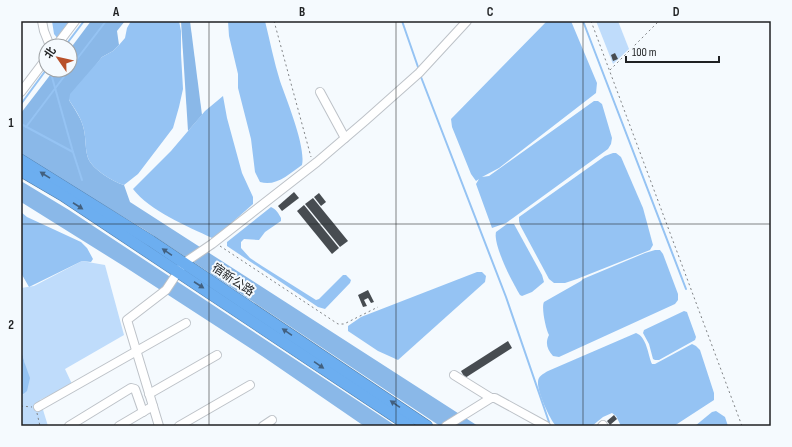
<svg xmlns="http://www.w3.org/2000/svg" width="792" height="447" font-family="'Sofia Sans Condensed','Noto Sans SC',sans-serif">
<rect width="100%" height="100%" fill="#f5fafe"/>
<!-- green -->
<g fill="#bfdcfb">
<polygon points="596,21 618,21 629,49 613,64"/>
<polygon points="82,261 105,265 124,335 65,369 72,384 40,400 48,426 21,426 21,396 24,394 25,364 21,349 21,288 34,286"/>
</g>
<!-- forest -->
<g fill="#8ab8e8">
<path d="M91 21H125L117 31 119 45 113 51 102 57 69 100C75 110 82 119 84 130 86 139 85 149 88 158 92 169 113 182 124 185L130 202 478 426H440L145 230 21 155V113L54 70H70V49Z"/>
<polygon points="181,21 190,21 202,115 188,131"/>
<polygon points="21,181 69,210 396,426 364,426 262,356 125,267 21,202"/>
</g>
<!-- water -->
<g fill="#95c3f3">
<polygon points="52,21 72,21 58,39 54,34"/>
<path d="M131 21H179L181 31V54L183 89 179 107 173 128 138 174 124 185C113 182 92 169 88 158 85 149 86 139 84 130 82 119 75 109 69 100L70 94 102 57 113 51 119 45 125 38 127 28Z"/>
<path d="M228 21H265C270 41 274 62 280 81 287 101 306 147 302 165 289 174 276 187 260 182L255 172 251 139 238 88V74L229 36Z"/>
<polygon points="547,21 571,21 597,83 596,93 499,168 482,177 489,176 594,101 598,101 602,104 612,138 611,144 608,149 513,218 506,223 492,228 476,184 479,179 476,181 471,174 452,127 451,119"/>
<path d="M223 96 227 118 242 173 253 197V204L218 235 212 238C187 226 150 211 133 189L171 151 205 111Z"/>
<polygon points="613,153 616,153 621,157 643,208 653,245 650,250 577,279 565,283 554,283 549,279 520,225 519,221 519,217 605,156"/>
<path d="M271 207C276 209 279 214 281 218V221L265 232 259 240 244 239 241 242V248L250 258 262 266 316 300 319 299 343 275H346L351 280 350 283 325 309 318 307 227 246V242Z"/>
<polygon points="21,212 27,217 81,242 87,248 93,259 91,262 82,261 29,287 21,273"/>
<path d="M507 224H514L542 275 544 282 532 292 522 296 520 295C512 282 493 245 496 232Z"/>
<path d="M655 250H660L663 254 678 294V300L675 304 559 357 553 356C547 349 545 343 549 335 546 330 541 307 544 302L581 281 583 279 645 253Z"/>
<polygon points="477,272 482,272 486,276 485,282 398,360 378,351 348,331 348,326 361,317"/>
<polygon points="684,311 687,312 688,315 696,337 695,340 659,360 655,360 653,359 649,344 643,333 644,330"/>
<path d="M636 333C647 337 648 355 652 364H655L692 344 696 346 700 350 714 393V400L674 426H621L616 416 612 413 603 417 592 426H556C550 420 537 391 538 382 538 376 543 374 548 371Z"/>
<polygon points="21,349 25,364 30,378 27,391 21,396"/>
<polygon points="716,411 725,417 728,426 695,426 712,412"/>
</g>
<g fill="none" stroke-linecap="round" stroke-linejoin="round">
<!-- stream -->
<g stroke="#95c3f3" stroke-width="2">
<polyline points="402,21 418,67"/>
<polyline points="583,21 686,289"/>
<polyline points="65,46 84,21"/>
<polyline points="70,68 106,21"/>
<polyline points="50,70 73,152 82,180"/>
<polyline points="421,77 506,297 549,422"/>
<polyline points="21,104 46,70"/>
<polyline points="21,124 73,152"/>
<polyline points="26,127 69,70"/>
</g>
</g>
<!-- building -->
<g fill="#474c51">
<polygon points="615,53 618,59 613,61 611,55"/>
<polygon points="294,192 299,198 282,211 278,206"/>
<polygon points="319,193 326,202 321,206 314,197"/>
<polygon points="313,198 348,241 340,247 305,204"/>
<polygon points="304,205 339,248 332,254 297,211"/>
<polygon points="368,290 374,302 371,303 368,298 364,300 367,306 363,307 358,295"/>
<polygon points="508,341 512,348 465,378 461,371"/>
<polygon points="614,415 617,419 610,425 607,421"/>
</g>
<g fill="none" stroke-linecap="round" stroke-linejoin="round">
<!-- minor casing -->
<g stroke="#bdc2c8" stroke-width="10">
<g id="minor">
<polyline points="42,21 44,31 50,46"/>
<polyline points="56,46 75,21"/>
<polyline points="21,92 46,59"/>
<polyline points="320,92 345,138"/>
<polyline points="454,375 491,398 495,398 546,426"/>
<polyline points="149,394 217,355"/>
<polyline points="38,407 186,323"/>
<polyline points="69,426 131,388 135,389 143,412"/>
<polyline points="119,426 153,406"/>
<polyline points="159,426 127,320 166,290 184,263 212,244 317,162 365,121 419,73 467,21"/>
<polyline points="179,426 250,385"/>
<polyline points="263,426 272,420"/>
<polyline points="446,426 491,398"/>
<polyline points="602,426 603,425"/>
</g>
</g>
<!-- highway casing -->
<g stroke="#517da8" stroke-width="12">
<g id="highway">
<polyline points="21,160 151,241 427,426"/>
<polyline points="21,171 62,195 409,426"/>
</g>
</g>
<!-- path -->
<g stroke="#808386" stroke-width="1" stroke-dasharray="2 3" stroke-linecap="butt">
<polyline points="274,21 311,157"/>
<polyline points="591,21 742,426"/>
<polyline points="610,70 659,21"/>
<polyline points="220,246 338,324 344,324 378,307"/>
<polyline points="21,406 32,407"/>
<polyline points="37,413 40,426"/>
</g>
<!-- minor -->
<use href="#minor" stroke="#fff" stroke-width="8"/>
<!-- highway -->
<use href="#highway" stroke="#6caef0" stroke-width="11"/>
</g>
<!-- one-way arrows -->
<defs><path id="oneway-solid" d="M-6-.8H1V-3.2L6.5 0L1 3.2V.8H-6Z"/></defs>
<g fill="#42607f">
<use href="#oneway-solid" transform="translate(45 175) rotate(-148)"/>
<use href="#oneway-solid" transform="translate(78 206) rotate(33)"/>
<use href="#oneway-solid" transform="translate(167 252) rotate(-146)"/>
<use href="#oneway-solid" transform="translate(199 285) rotate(33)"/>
<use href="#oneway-solid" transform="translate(287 332) rotate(-146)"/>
<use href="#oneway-solid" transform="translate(319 365) rotate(34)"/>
<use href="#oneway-solid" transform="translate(395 404) rotate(-146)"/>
</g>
<!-- grid -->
<path fill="none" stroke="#1f2123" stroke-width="1" stroke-opacity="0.55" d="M209 21V426M396 21V426M583 21V426M21 224H771"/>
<g text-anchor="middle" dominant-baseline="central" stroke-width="4" stroke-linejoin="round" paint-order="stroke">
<!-- street labels -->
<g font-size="12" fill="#1f2123" stroke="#f5fafe">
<text transform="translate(233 280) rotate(34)">宿新公路</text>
</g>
</g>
<!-- border -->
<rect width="792" height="447" fill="none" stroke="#f5fafe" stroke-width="44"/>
<!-- north arrow -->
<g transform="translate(58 58) rotate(304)"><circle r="19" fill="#f5fafe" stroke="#9fa3a6"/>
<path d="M0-3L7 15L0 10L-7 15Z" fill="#b8502a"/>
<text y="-6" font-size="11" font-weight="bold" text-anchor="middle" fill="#1f2123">北</text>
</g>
<!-- scale -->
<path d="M626 56v6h93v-6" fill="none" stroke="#1f2123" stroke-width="2"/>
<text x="632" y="56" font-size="12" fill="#1f2123" stroke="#f5fafe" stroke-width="3" paint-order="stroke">100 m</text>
<rect x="22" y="22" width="748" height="403" fill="none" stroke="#1f2123" stroke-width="1.5"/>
<g font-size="13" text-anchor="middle" font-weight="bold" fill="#1f2123">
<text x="116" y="16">A</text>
<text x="302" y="16">B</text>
<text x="490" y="16">C</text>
<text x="676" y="16">D</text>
<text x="11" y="127">1</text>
<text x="11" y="329">2</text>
</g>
</svg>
